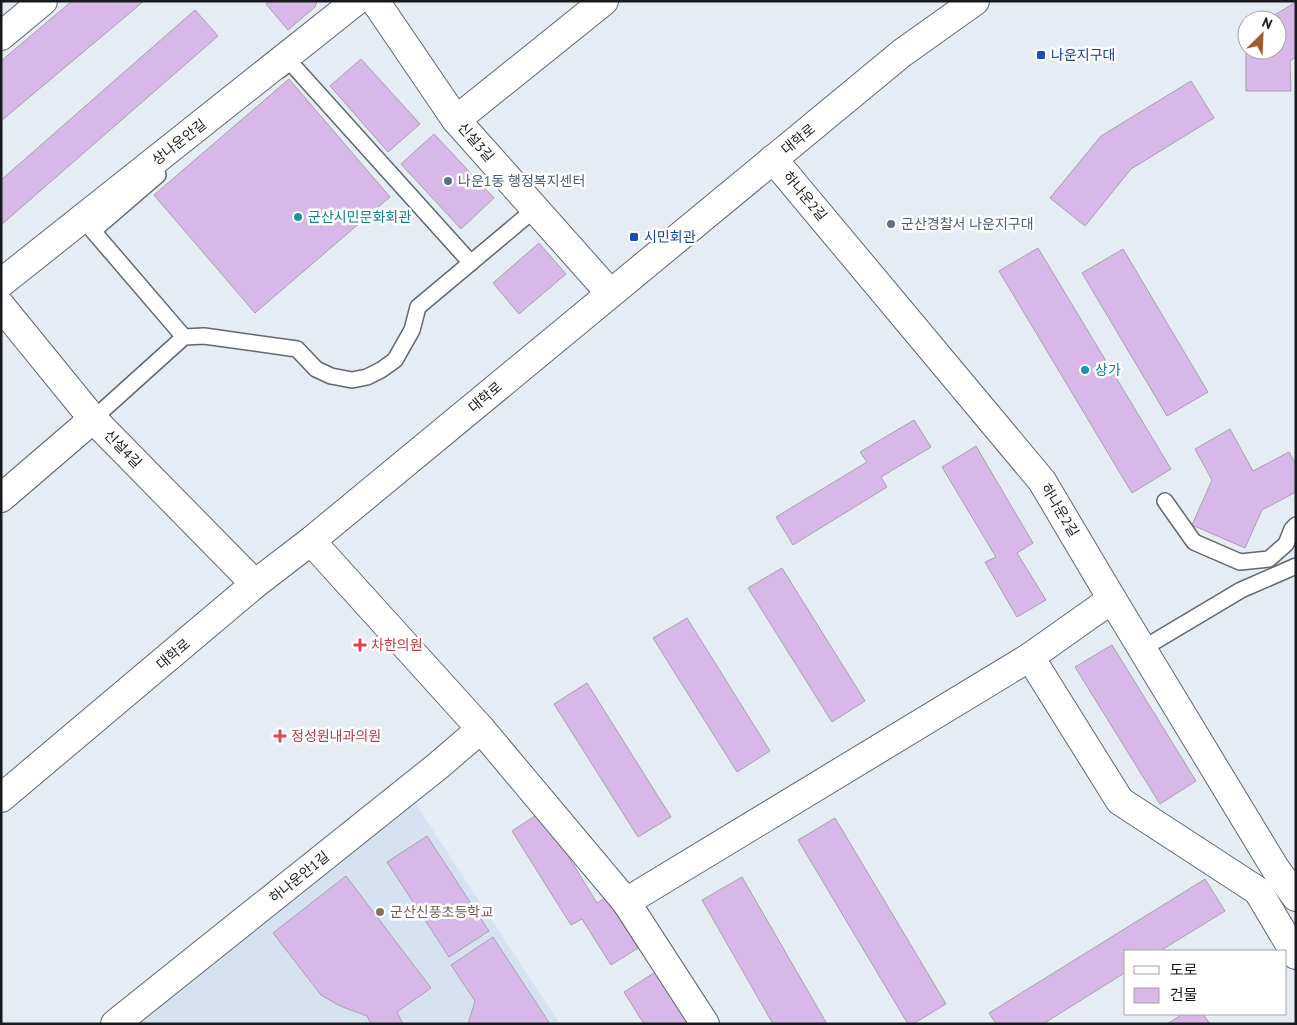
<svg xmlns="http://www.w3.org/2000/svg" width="1297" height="1025" font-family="'PT Sans','Noto Sans KR',sans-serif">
<rect width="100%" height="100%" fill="#e5ecf4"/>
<!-- built -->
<polygon fill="#d6e2f1" points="413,800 560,1024 134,1024"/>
<!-- building -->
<g fill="#d8b8e8" stroke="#a7a1aa">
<polygon points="72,1 144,1 1,121 1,61"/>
<polygon points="269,1 317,1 315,7 288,30 266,4"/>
<polygon points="1296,2 1296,57 1290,61 1291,91 1246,91 1246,33 1247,32 1247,50 1277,50 1277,20 1266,20"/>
<polygon points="195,10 218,36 1,225 1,180"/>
<polygon points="361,59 420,124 388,152 330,86"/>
<polygon points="289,79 390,197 255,313 154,195"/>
<polygon points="1191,81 1214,118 1131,169 1085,226 1050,198 1101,136"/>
<polygon points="434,134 494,198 461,229 401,164"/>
<polygon points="539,243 566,274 519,314 493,283"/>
<polygon points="1038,248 1171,469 1132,493 999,271"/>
<polygon points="1123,249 1208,392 1167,416 1082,273"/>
<polygon points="914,420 931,447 881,477 887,487 793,545 776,517 867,462 860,452"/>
<polygon points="1230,429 1253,471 1289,452 1296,464 1296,492 1262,510 1245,548 1192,525 1212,480 1195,449"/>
<polygon points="976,446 1033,543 1017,553 1046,600 1017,617 985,562 996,557 942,467"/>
<polygon points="782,568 865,701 832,722 748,588"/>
<polygon points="687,618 770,751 737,772 653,638"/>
<polygon points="1112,645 1196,781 1160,804 1075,667"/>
<polygon points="587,683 671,817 638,837 554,704"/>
<polygon points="541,812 597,903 606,897 638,948 611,965 582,919 571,925 512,831"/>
<polygon points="835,818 946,1004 913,1024 908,1024 798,840"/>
<polygon points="427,836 489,931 449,957 387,862"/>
<polygon points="346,876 431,988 397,1012 403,1024 371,1024 367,1016 340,1006 321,995 273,933"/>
<polygon points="742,877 827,1024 773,1024 702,900"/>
<polygon points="1205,879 1225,911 1160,951 1126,951 1126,972 1043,1024 996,1024 989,1013"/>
<polygon points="493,937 550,1024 468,1024 475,1001 451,965"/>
<polygon points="657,971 690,1024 644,1024 624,992"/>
<polygon points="1183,1014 1203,1014 1210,1024 1167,1024"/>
</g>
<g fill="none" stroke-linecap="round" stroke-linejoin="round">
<!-- lane casing -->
<g stroke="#61676e" stroke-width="18">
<g id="lane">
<polyline points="280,70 290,62 471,263"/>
<polyline points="158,175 93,231 184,337"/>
<polyline points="93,419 184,337 204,336 297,349 316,369 331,376 352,380 367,377 381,370 395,360 412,330 418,307 535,209"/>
<polyline points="1165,501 1194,542 1240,562 1269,559 1286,544 1292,529 1296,525"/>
<polyline points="1142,649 1241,590 1296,566"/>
</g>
</g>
<!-- street casing -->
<g stroke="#61676e" stroke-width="30">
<g id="street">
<polyline points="375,1 456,120 610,293"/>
<polyline points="456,120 604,1"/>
<polyline points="773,159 1042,481 1112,599 1275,868 1296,897"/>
<polyline points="1,283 356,1"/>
<polyline points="1,306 93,419 255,584"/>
<polyline points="1,498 93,419"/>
<polyline points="311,541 481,729 626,902 705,1024"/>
<polyline points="1030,657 1120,801 1258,891 1296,955"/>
<polyline points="626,902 1030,657 1112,599"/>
<polyline points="115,1024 439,765 481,729"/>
</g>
</g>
<!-- secondary casing -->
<g stroke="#61676e" stroke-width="30">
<g id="secondary">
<polyline points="1,36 43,1"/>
<polyline points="1,798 255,584 311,541 902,53 975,1"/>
</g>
</g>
<!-- lane -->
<use href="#lane" stroke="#fff" stroke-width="15"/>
<!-- street -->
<use href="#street" stroke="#fff" stroke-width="28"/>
<!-- secondary -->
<use href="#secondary" stroke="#fff" stroke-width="28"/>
</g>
<!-- markers -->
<g fill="#1a4fb4" stroke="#fff" stroke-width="2">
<rect x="1036" y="50" width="10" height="10" rx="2.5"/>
<rect x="629" y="232" width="10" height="10" rx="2.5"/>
</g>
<g fill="#5c6f8a" stroke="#fff" stroke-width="2">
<circle cx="448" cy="181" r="5"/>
<circle cx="891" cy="224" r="5"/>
</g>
<g fill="#0f9aa8" stroke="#fff" stroke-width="2">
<circle cx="298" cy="217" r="5"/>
<circle cx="1085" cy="370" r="5"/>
</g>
<g fill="#e0444e" stroke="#fff" stroke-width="2">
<path d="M357.5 637.5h5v5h5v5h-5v5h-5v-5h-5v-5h5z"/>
<path d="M277.5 728.5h5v5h5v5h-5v5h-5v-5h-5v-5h5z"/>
</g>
<circle fill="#8d6e63" stroke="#fff" stroke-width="2" cx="380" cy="912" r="5"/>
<g text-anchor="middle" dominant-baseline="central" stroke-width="5" stroke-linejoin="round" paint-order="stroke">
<!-- transit labels -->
<g font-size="14" fill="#164399" stroke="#fff" text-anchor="start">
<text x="1051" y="55">나운지구대</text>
<text x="644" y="237">시민회관</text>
</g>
<!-- street labels -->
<g font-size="14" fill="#181a1e" stroke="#fff">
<text transform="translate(798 139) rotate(-39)">대학로</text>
<text transform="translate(179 142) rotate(-38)">상나운안길</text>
<text transform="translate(476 142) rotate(49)">신설3길</text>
<text transform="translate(805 196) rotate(50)">하나운2길</text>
<text transform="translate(485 397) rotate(-40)">대학로</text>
<text transform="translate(123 449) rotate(46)">신설4길</text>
<text transform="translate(1060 510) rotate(59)">하나운2길</text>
<text transform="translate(173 654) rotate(-40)">대학로</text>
<text transform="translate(299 877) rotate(-39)">하나운안1길</text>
</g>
<!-- service labels -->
<g font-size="14" fill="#4e5e75" stroke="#fff" text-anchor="start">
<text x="458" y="181">나운1동 행정복지센터</text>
<text x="901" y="224">군산경찰서 나운지구대</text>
</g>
<!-- culture labels -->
<g font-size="14" fill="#0d838f" stroke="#fff" text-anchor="start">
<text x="308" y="217">군산시민문화회관</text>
<text x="1095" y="370">상가</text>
</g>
<!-- health labels -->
<g font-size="14" fill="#be3a42" stroke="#fff" text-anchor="start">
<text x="371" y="645">차한의원</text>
<text x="291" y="736">정성원내과의원</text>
</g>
<!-- education labels -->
<g font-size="14" fill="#785e54" stroke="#fff" text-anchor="start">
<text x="390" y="912">군산신풍초등학교</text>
</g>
</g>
<!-- border -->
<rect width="1297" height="1025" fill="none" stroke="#181a1e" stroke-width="5"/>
<!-- legend -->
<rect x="1124" y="950" width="162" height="65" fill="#ffffff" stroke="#a3a3a5"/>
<rect x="1134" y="966" width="25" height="8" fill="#ffffff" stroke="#a3a3a5"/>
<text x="1170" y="975" font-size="15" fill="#181a1e">도로</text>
<rect x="1134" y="988" width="25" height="15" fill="#d8b8e8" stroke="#a3a3a5"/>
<text x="1170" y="1000" font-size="15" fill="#181a1e">건물</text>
<!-- north arrow -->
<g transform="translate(1262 35) rotate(24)"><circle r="24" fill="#ffffff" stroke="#a3a3a5"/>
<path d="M0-4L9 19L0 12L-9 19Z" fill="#a05c2d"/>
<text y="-8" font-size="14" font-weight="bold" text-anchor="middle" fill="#181a1e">N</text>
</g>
</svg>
